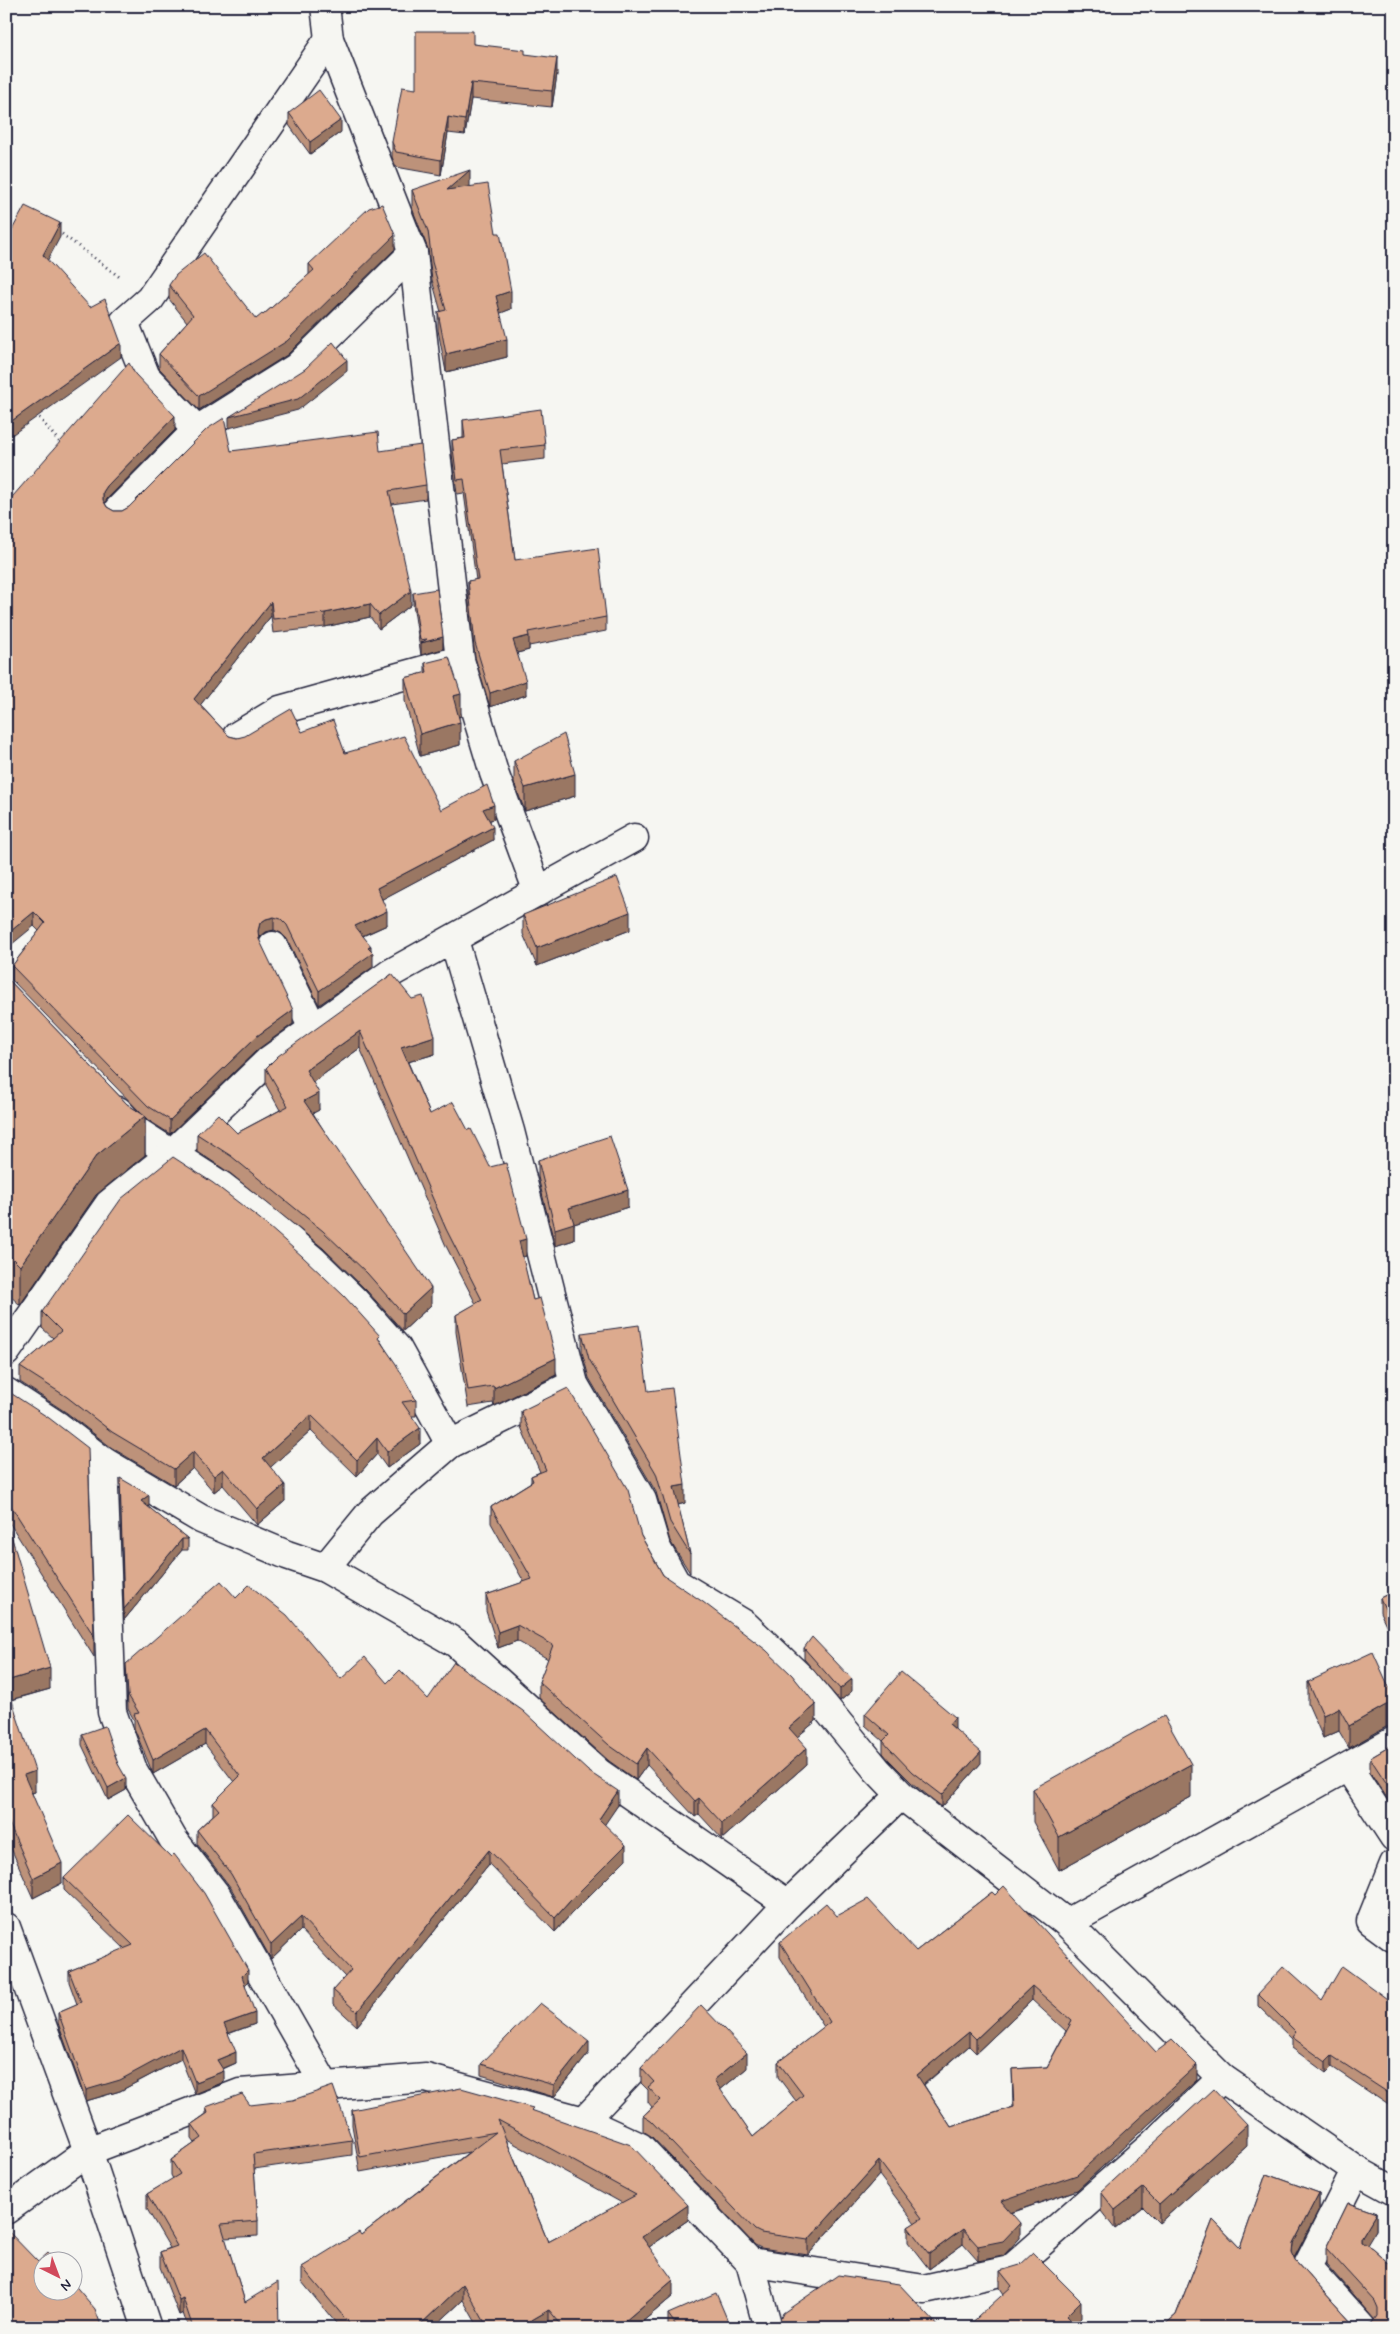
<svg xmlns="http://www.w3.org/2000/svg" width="1400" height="2334" font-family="Mynerve,sans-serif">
<rect width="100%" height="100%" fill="#f6f6f2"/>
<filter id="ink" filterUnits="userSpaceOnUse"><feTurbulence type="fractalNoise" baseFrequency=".02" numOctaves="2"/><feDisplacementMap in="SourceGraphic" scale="10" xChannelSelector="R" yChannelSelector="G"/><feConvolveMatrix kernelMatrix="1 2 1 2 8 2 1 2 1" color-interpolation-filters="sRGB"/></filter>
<g filter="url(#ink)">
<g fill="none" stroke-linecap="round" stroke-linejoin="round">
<!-- minor casing -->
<g stroke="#22223b" stroke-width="31">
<g id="minor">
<polyline points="325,6 329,39 413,253 460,660 494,773 538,892"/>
<polyline points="197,430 146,377 124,322 150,299 329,39"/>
<polyline points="118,510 197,430 297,367 413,253"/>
<polyline points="237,736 280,710 460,660"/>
<polyline points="454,940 510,1131 574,1384 642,1500 656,1547 676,1583 744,1624 803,1680 877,1770 901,1795 1067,1923 1222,2078 1356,2170 1394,2191"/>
<polyline points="273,946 313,1028"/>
<polyline points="118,1111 138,1132 222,1186 270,1223 313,1260 355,1301 397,1348 450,1444"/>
<polyline points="6,1352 109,1204 170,1155 268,1061 391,973 634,838"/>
<polyline points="6,1392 58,1426 103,1461 201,1519 287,1555 325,1568 456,1643 599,1773 788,1904"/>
<polyline points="103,1461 112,1712 133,1770 173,1839 217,1896 326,2087"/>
<polyline points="325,1568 370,1513 450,1444 574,1384"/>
<polyline points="1348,1767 1394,1837"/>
<polyline points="1394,1864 1371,1921 1394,1938"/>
<polyline points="1067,1923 1394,1741"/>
<polyline points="584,2121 788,1904 901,1795"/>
<polyline points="1356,2170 1307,2267 1362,2328"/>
<polyline points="6,2210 88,2151 240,2093 426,2078 584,2121 640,2147 750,2262 924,2289 1010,2270 1151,2146 1222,2078"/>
<polyline points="750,2262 768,2328"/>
</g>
</g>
<!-- tertiary casing -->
<g stroke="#22223b" stroke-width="31">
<polyline id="tertiary" points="6,1927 88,2151 147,2328"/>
</g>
<!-- path -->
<g stroke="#22223b" stroke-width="3" stroke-dasharray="1 4" stroke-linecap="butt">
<polyline points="58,231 121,278"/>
<polyline points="6,237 15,225"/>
<polyline points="36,414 62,445"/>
</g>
<!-- minor -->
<use href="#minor" stroke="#f6f6f2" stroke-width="28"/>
<!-- tertiary -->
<use href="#tertiary" stroke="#f6f6f2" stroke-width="28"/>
</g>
<!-- wall -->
<g fill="#bd927a" stroke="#22223b" fill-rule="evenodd">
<polygon points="473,44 525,54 557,74 552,107 471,99 465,135 448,133 441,175 396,167 392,157 392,142 416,89"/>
<polygon points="289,113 341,132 310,154 289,125"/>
<polygon points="470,187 496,233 511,309 500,313 507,357 446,372 438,330 438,312 441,312 432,280 428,249 412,208 412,190"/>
<polygon points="395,249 287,355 199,410 159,368 159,354 187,322 169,299 169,285 256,319 263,315 309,275 309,264"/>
<polygon points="135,374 175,430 107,499 105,503 107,507 114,511 122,511 231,451 380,451 426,485 426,499 392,504 411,605 379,629 370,617 325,627 273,633 271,616 200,705 229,736 237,738 302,732 345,753 441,810 494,819 490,820 493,840 382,899 387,925 363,936 371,951 373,967 319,1005 287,939 281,933 274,930 266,932 260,937 259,940 293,1024 257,1050 170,1134 148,1120 145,1117 145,1155 96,1195 20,1305 7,1293 6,977 127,1104 142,1114 12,980 12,966 39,931 34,926 6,504"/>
<polygon points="463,420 545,445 545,459 502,464 515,560 606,617 606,631 529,646 529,650 517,653 526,695 490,707 475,657 468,595 468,581 476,580 464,493 457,494 452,454 452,440 463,438"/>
<polygon points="413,593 443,649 421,655 413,604"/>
<polygon points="425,663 461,716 459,717 460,745 420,756 405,701 405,678 425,673"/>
<polygon points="514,761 575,796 525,811 514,783"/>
<polygon points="523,915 630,930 537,966 523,934"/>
<polygon points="392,974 435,1054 408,1062 430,1114 526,1256 522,1257 533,1300 556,1375 494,1406 493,1403 468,1407 456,1332 456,1315 476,1304 446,1246 360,1048 313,1082 319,1110 313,1113 431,1305 403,1331 367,1291 323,1248 231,1174 197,1151 197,1134 237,1133 280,1110 266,1085 266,1068"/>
<polygon points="538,1160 628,1207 574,1224 574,1240 555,1246 538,1177"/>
<polygon points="42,1312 380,1340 416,1400 416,1416 412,1416 420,1444 387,1468 377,1454 357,1476 311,1431 270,1467 285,1501 257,1525 223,1485 214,1492 193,1468 174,1485 112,1448 67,1413 20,1382 20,1367 53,1338 42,1328"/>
<polygon points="582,1333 648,1391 685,1503 678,1505 690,1554 690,1573 670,1541 656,1492 589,1378 582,1352"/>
<polygon points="6,1390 94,1636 94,1657 7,1519 50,1689 12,1700 35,1792 32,1793 62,1883 33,1898 6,1837"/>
<polygon points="521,1411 641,1536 663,1575 816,1721 797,1737 807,1764 722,1839 699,1814 695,1817 647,1765 636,1780 609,1761 539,1698 539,1682 548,1659 517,1641 498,1648 486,1611 486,1595 524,1582 491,1523 491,1507 531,1482 531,1476 540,1472 521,1427"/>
<polygon points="120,1478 149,1506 148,1507 188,1539 188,1550 182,1550 124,1620"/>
<polygon points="1394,1591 1394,1642 1380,1612 1380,1598"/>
<polygon points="236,1598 341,1679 387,1683 428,1699 618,1805 604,1824 626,1859 570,1915 555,1932 489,1864 357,2026 333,2004 333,1990 345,1977 301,1930 271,1959 231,1888 197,1844 197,1830 213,1815 213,1803 234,1782 205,1744 153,1774 134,1728 134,1720 128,1709 126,1664"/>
<polygon points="804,1648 852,1691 840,1701 804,1659"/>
<polygon points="1308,1682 1394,1698 1394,1726 1386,1727 1349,1748 1339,1731 1323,1738 1308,1704"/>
<polygon points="865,1714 955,1729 981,1763 942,1807 912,1783 889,1760 883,1753 883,1741 865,1725"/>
<polygon points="82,1734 118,1764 126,1790 108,1800 82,1745"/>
<polygon points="1394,1744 1393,1807 1370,1772 1370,1758"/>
<polygon points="1033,1789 1191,1797 1059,1870 1033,1822"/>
<polygon points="64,1878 248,1982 245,1985 255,2024 228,2034 236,2063 223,2069 224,2082 195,2094 181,2059 120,2091 86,2101 58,2023 58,2012 77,2004 69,1982 69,1971 125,1949 64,1890"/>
<path d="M992 1892 1156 2052 1197 2080 1077 2190 1011 2213 1020 2238 1003 2256 978 2261 963 2244 929 2269 908 2242V2227L915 2223 879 2175 808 2255 761 2248 755 2245 651 2136 643 2131V2116L652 2107 648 2102V2090L641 2083V2068H747L720 2090 753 2137 796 2101 778 2077V2062L824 2027 780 1957V1942L837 1916 916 1951ZM1032 2000 1066 2031 1047 2067 1012 2069 1013 2107 951 2127 924 2085 969 2046 976 2053Z"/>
<polygon points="1258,1994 1322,2000 1394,2004 1390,2106 1332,2067 1326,2073 1292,2048 1292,2039 1258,2006"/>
<polygon points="589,2053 554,2097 481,2075 481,2064"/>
<polygon points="250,2105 352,2140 352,2155 254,2169 258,2221 258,2236 225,2238 245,2302 279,2328 188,2328 183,2313 179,2315 160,2267 160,2252 170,2248 147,2209 147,2194 173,2179 171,2175 171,2160 195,2143 192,2139 192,2124 206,2114 206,2107"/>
<path d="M352 2110 533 2111 688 2220 649 2247 673 2296 635 2328H551L549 2325 545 2328H479L463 2300 433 2328H340L302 2282V2267L361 2235 469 2152 360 2172 352 2125ZM506 2139 622 2203 548 2242Z"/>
<polygon points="1247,2145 1159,2223 1143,2207 1115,2229 1101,2211 1101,2192"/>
<polygon points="1266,2174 1319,2193 1319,2210 1294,2258 1295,2260 1351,2322 1357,2326 1365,2326 1372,2323 1374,2319 1326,2264 1326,2248 1348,2203 1376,2213 1376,2230 1366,2245 1372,2248 1394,2268 1394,2328 1161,2328 1176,2315 1213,2220 1240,2248"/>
<polygon points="1000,2271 1081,2318 1075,2324 1004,2294 1000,2288"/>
<polygon points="668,2314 730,2328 668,2328"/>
</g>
<!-- shaded-wall -->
<g fill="#9a7763" stroke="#22223b">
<polygon points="557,58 557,74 552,107 552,91"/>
<polygon points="471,83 471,99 465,135 465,120"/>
<polygon points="448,117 448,133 441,175 441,160"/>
<polygon points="341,120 341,132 310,154 310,142"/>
<polygon points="470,170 470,188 447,190"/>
<polygon points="60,223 60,237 43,269 43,255"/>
<polygon points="395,235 395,249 287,355 199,410 199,396"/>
<polygon points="511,291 511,309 496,315 496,296"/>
<polygon points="507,339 507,357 446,372 446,354"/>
<polygon points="121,343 121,357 6,439 6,425"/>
<polygon points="347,360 347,371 298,410 229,428 229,417"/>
<polygon points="175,416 175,430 107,499 103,506 103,492 107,486"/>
<polygon points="411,591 411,605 379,629 379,615"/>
<polygon points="271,602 271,616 194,713 194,699"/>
<polygon points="370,604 370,617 325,627 325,613"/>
<polygon points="529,636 529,650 513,654 513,640"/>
<polygon points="443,637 443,649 421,655 421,643"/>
<polygon points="526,681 526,695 490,707 490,693"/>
<polygon points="461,694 461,716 453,718 453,696"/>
<polygon points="460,722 460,745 420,756 420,734"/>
<polygon points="575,774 575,796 525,811 525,788"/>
<polygon points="494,805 494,819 483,822 483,809"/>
<polygon points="493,827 493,840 377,902 377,888"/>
<polygon points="387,911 387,925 355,939 355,926"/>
<polygon points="34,912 34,926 6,949 6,935"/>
<polygon points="630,912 630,930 537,966 537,948"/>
<polygon points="274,917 274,930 266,932 260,937 258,944 258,931 260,923 266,919"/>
<polygon points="371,946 371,954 373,953 373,967 319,1005 319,991"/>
<polygon points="293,1010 293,1024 257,1050 170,1134 170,1120 257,1036"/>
<polygon points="360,1031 360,1048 306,1087 306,1070"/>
<polygon points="435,1036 435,1054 401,1064 401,1047"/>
<polygon points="319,1093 319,1110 304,1118 304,1101"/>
<polygon points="145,1116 145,1155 96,1195 20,1305 20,1266 96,1156"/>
<polygon points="628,1190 628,1207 574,1224 574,1240 555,1246 555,1229 569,1208"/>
<polygon points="526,1239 526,1256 519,1258 519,1241"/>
<polygon points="7,1253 7,1293 6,1294 6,1255"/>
<polygon points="431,1288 431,1305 403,1331 403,1314"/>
<polygon points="556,1358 556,1375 494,1406 494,1388"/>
<polygon points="311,1415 311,1431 263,1474 263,1458"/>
<polygon points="420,1428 420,1444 387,1468 387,1452"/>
<polygon points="377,1438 377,1454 357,1476 357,1460"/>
<polygon points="193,1452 193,1468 174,1485 174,1469"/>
<polygon points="223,1469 223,1485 214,1492 214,1476"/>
<polygon points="285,1485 285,1501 257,1525 257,1509"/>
<polygon points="685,1485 685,1503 674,1506 674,1487"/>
<polygon points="149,1495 149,1506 141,1513 141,1501"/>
<polygon points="182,1539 182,1550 124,1620 124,1609"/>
<polygon points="517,1625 517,1641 498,1648 498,1632"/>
<polygon points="50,1668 50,1689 6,1701 6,1681"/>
<polygon points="852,1679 852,1691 840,1701 840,1689"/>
<polygon points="816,1705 816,1721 789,1744 789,1728"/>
<polygon points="1386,1705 1386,1727 1349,1748 1349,1726"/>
<polygon points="1339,1708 1339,1731 1323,1738 1323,1715"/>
<polygon points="955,1717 955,1729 949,1724"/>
<polygon points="205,1730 205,1744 153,1774 153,1760"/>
<polygon points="647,1748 647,1765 636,1780 636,1764"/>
<polygon points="807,1748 807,1764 722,1839 722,1823"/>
<polygon points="981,1752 981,1763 942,1807 942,1795"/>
<polygon points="1191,1764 1191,1797 1059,1870 1059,1837"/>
<polygon points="35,1771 35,1792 24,1795 24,1775"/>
<polygon points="126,1778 126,1790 108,1800 108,1788"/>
<polygon points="618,1791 618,1805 599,1833 599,1819"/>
<polygon points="699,1798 699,1814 695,1817 695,1801"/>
<polygon points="626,1845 626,1859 570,1915 555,1932 555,1918 570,1901"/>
<polygon points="489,1850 489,1864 357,2026 357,2012"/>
<polygon points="62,1863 62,1883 33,1898 33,1878"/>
<polygon points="301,1917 301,1930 271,1959 271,1945"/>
<polygon points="248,1970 248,1982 242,1988 242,1976"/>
<polygon points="1032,1986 1032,2000 976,2053 976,2039"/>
<polygon points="255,2013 255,2024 224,2035 224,2024"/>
<polygon points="969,2032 969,2046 917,2090 917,2075"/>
<polygon points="589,2041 589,2053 554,2097 554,2085"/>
<polygon points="181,2047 181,2059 120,2091 86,2101 86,2090"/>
<polygon points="236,2052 236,2063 217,2071 217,2060"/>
<polygon points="747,2053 747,2068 714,2095 714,2080"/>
<polygon points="1332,2056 1332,2067 1326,2073 1326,2062"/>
<polygon points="1197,2065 1197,2080 1077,2190 1001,2216 1001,2201"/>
<polygon points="224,2071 224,2082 195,2094 195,2082"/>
<polygon points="1394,2088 1394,2100 1390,2106 1390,2094"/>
<polygon points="11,2090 11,2108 6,2110 6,2092"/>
<polygon points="1247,2125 1247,2145 1159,2223 1159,2204"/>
<polygon points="879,2161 879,2175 808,2255 808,2240"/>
<polygon points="1143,2188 1143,2207 1115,2229 1115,2210"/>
<polygon points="1319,2193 1319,2210 1293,2260 1292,2253 1293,2243"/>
<polygon points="688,2205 688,2220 642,2252 642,2237"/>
<polygon points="1376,2213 1376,2230 1361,2255 1361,2238"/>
<polygon points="1020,2223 1020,2238 1003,2256 978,2261 978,2246"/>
<polygon points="963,2229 963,2244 929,2269 929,2254"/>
<polygon points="673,2280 673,2296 635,2328 617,2328"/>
<polygon points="463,2284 463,2300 433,2328 419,2328 419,2326"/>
<polygon points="183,2298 183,2313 179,2315 179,2300"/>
<polygon points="1081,2301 1081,2318 1071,2328 1066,2316"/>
<polygon points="549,2310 549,2325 545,2328 518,2328"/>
</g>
<!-- building -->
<g fill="#dcaa8e" stroke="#22223b" fill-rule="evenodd">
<polygon points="416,31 473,31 473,44 525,50 525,54 557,58 552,91 471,83 465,120 448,117 441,160 396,152 392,142 402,87 416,89"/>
<polygon points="319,90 341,120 310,142 289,113"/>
<polygon points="470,170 447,190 488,184 496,233 500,233 511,291 496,296 507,339 446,354 438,312 446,310 432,262 428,231 412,190"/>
<polygon points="382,204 395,235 287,341 199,396 159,354 193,315 169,285 176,275 204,253 256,319 262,314 263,315 314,270 309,264 369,208"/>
<polygon points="25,206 60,223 43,255 90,307 105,299 121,343 6,425 6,241"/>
<polygon points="333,342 347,360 298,399 229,417 305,369"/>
<polygon points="129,363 135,374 175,416 107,486 103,492 103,500 107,507 114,511 122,511 129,507 207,429 224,418 231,451 378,432 380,451 421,445 426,485 389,491 411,591 379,615 370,604 325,613 273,619 271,602 194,699 229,736 237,738 245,736 291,709 302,732 333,720 345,753 404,736 441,810 487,785 494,805 483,809 493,827 377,888 387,911 355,926 371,946 368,948 373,953 319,991 287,925 281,919 274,917 266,919 260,923 258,931 259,939 293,1010 257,1036 170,1120 148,1106 12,966 45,923 34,912 6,935 6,504"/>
<polygon points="541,409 545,445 500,450 515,560 598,548 606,617 528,632 529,636 513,640 526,681 490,693 475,643 468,581 478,579 464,479 457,480 452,440 465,438 463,420"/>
<polygon points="437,589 443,637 421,643 427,639 420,640 413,593"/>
<polygon points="449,657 461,694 453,696 460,722 420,734 405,678 427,672 425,663"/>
<polygon points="564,734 575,774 525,788 514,761"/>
<polygon points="617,877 630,912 537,948 523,915"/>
<polygon points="392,974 412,999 423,996 435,1036 401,1047 430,1114 453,1102 468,1130 471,1129 490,1167 506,1163 526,1239 519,1241 533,1300 540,1298 556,1358 494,1388 493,1386 468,1390 456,1315 482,1300 446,1229 360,1031 306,1070 319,1093 304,1101 431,1288 403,1314 367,1273 323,1231 231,1156 197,1134 218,1114 237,1133 288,1106 266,1068 278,1056"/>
<polygon points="6,977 127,1104 145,1116 96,1156 20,1266 7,1253 6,1255"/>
<polygon points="610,1136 628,1190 569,1208 574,1223 555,1229 538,1160"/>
<polygon points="173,1157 213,1183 260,1219 302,1256 344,1296 380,1336 378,1338 396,1364 416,1400 402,1402 420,1428 387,1452 377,1438 357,1460 311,1415 263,1458 285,1485 257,1509 223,1469 214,1476 193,1452 174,1469 112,1432 67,1397 20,1367 61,1331 42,1312 121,1199"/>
<polygon points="639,1325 648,1391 672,1388 685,1485 674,1487 690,1554 670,1522 656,1473 589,1359 582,1333"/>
<polygon points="568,1388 628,1490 641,1536 663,1575 703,1602 766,1650 792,1675 816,1705 789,1728 807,1748 722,1823 699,1798 695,1801 647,1748 636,1764 609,1745 539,1682 553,1645 517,1625 498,1632 486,1595 532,1579 491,1507 533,1481 531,1476 546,1470 521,1411"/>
<polygon points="6,1390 49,1418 88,1448 94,1636 6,1498"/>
<polygon points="120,1478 149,1495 141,1501 188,1539 182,1539 124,1609"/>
<polygon points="6,1518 50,1668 6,1681"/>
<polygon points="221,1581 236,1598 249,1585 287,1615 341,1679 365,1657 387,1683 400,1670 428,1699 454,1662 523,1711 588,1771 618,1791 599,1819 626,1845 570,1901 555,1918 489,1850 357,2012 333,1990 351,1970 301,1917 271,1945 231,1874 197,1830 219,1810 213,1803 240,1776 205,1730 153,1760 134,1714 139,1713 128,1695 126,1664"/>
<polygon points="1394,1591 1394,1628 1380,1598"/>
<polygon points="812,1637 852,1679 840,1689 804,1648"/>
<polygon points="1373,1652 1394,1698 1394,1704 1386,1705 1349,1726 1339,1708 1323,1715 1308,1682"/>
<polygon points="901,1672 955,1717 949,1724 981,1752 942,1795 912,1772 889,1748 883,1741 889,1735 865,1714"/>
<polygon points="6,1683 35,1771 24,1775 62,1863 33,1878 6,1816"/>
<polygon points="1164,1716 1191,1764 1059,1837 1033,1789"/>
<polygon points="105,1726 118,1764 126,1778 108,1788 82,1734"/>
<polygon points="1394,1744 1394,1793 1393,1793 1370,1758"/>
<polygon points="128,1815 171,1857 174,1854 204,1893 248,1970 242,1976 255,2013 224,2024 236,2052 217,2060 224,2071 195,2082 181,2047 120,2080 86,2090 58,2012 81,2002 69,1971 133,1945 64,1878"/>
<path d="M1004 1886 1156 2052 1172 2040 1197 2065 1077 2175 1001 2201 1020 2223 1003 2241 978 2246 963 2229 929 2254 908 2227 922 2218 879 2161 808 2240 761 2233 755 2230 651 2121 643 2116 660 2100 648 2087 654 2082 641 2068 701 2005 747 2053 714 2080 753 2137 803 2095 778 2062 830 2022 780 1942 826 1903 837 1916 868 1899 916 1951 992 1892 995 1895ZM1032 1986 1072 2021 1047 2067 1012 2069 1014 2107 951 2127 917 2075 969 2032 976 2039Z"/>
<polygon points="1284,1966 1322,2000 1342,1966 1394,2004 1394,2088 1390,2094 1332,2056 1326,2062 1292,2037 1296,2032 1258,1994"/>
<polygon points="540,2003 589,2041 554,2085 481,2064"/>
<polygon points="6,2081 11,2090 6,2092"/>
<polygon points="333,2086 352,2140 253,2154 258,2221 221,2224 245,2302 278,2282 279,2328 193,2328 183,2298 179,2300 160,2252 177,2246 147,2194 180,2174 171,2160 202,2138 192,2124 208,2113 206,2107 242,2094 250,2105 293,2100"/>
<path d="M461 2088 533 2108 531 2110 631 2145 688 2205 642 2237 673 2280 617 2328H564L549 2310 518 2328H488L463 2284 419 2326V2328H353L302 2267 359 2232 361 2235 496 2132 360 2157 352 2110ZM498 2120 636 2195 548 2242Z"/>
<polygon points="1213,2089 1247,2125 1159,2204 1143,2188 1115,2210 1101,2192"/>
<polygon points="1266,2174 1319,2193 1293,2243 1292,2253 1295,2260 1351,2322 1357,2326 1365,2326 1372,2323 1377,2316 1377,2308 1374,2301 1326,2248 1348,2203 1376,2213 1361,2238 1361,2242 1372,2248 1394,2268 1394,2328 1161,2328 1176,2315 1213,2220 1240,2248"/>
<polygon points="6,2229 38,2262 48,2253 56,2262 42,2262 42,2292 72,2292 72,2282 95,2309 102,2328 6,2328"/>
<polygon points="1033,2253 1081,2301 1066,2316 1078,2328 966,2328 1012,2286 1000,2271 1020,2265"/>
<polygon points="838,2275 899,2284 940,2328 763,2328 765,2326 773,2326 779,2322 783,2313"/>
<polygon points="716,2293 730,2326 729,2328 678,2328 668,2314"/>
</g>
</g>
<!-- margin -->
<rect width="1400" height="2334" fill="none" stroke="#f6f6f2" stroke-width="25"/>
<rect x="12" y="12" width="1375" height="2309" fill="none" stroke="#22223b" stroke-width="2" filter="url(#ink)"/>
<!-- north arrow -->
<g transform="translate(58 2276) rotate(138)"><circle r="24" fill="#f6f6f2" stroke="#a1a1a9"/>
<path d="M0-4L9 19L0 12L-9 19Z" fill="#d1495b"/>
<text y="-8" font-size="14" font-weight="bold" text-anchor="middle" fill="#22223b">N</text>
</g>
</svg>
